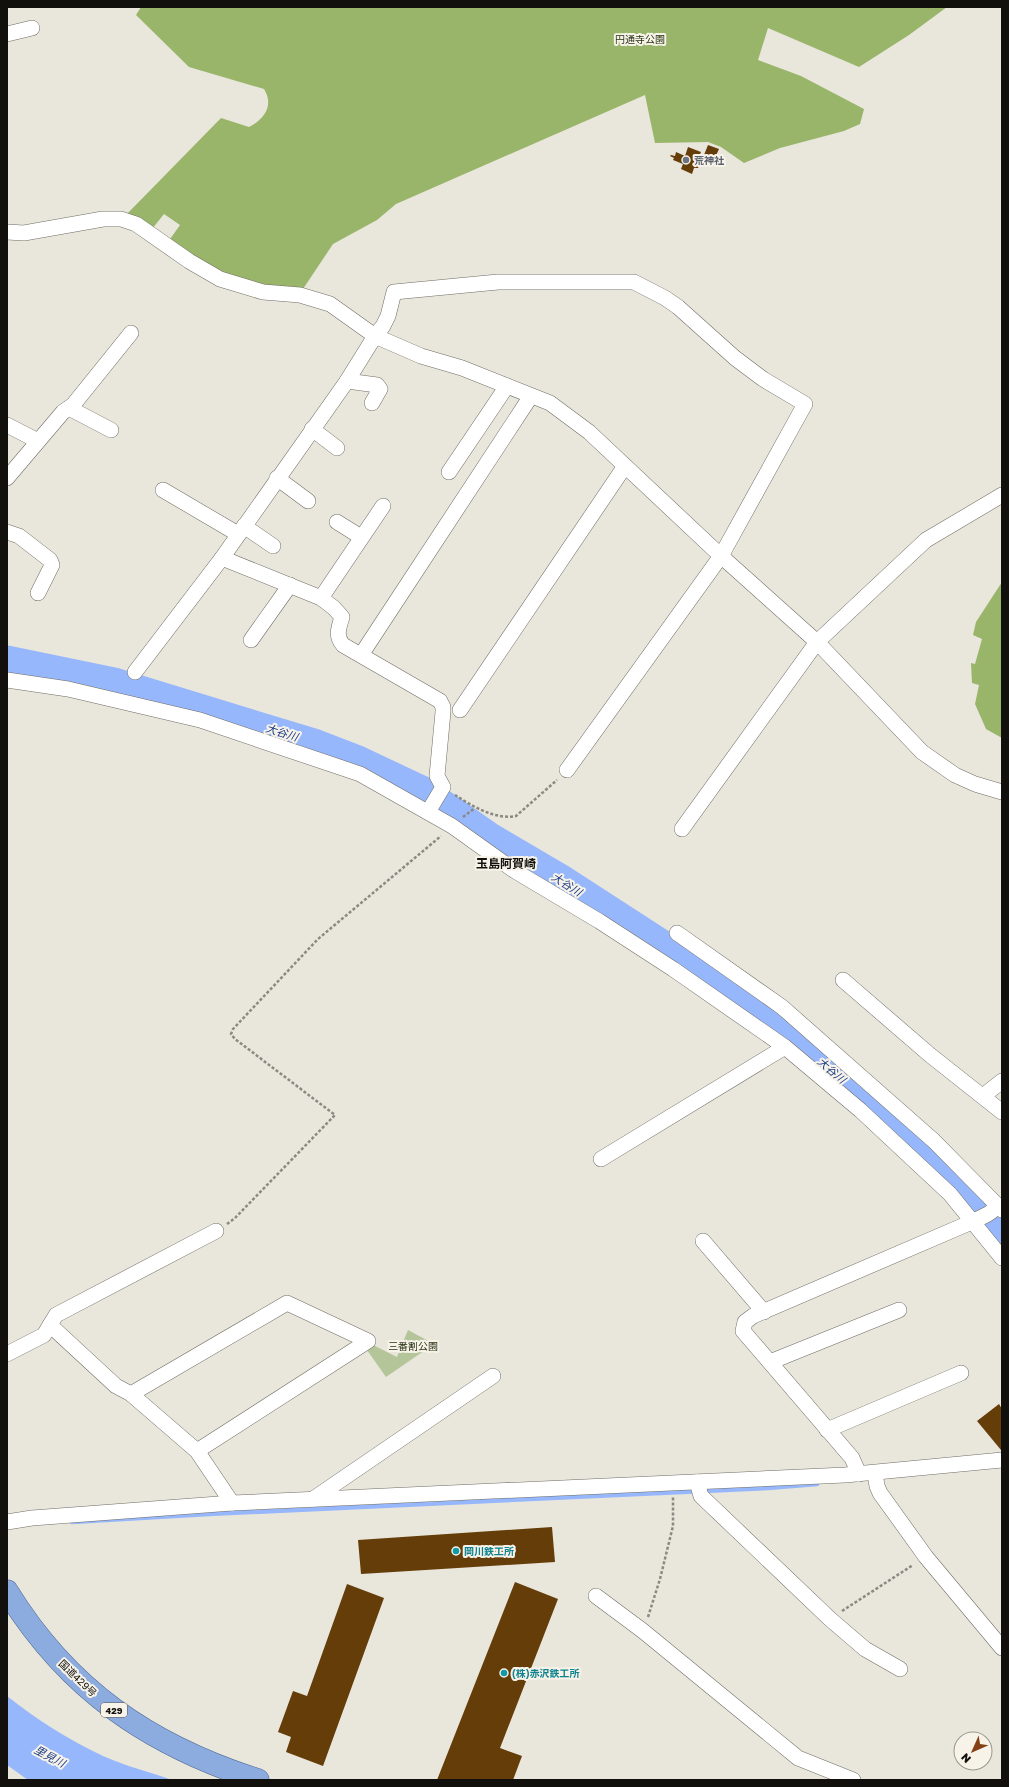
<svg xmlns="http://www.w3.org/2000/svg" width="1009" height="1787" font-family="'Golos Text','Noto Sans JP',sans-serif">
<rect width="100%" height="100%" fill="#e9e6dc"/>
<!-- green -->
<polygon fill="#b3c599" points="408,1330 434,1344 386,1377 367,1350 373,1345 397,1357"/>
<!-- forest -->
<g fill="#99b56a">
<path d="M141 7H947L909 35 859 67 768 28 758 60 801 76 864 109 860 124 844 131 780 148 744 163 721 147 708 142 655 143 645 95 396 204 377 220 333 244 301 292 236 281 168 242 180 225 164 214 152 229 126 215 221 118 249 127C265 119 274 105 264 89L189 67 136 15Z"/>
<polygon points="1002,582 1002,738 986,729 975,704 979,685 972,683 971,663 975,664 982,639 973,635 976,622"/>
</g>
<!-- water -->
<path fill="#96b7fb" d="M7 1696C37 1720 69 1740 103 1756 125 1766 150 1772 172 1780H28L7 1765Z"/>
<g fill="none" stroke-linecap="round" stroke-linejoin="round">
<!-- stream -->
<polyline stroke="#96b7fb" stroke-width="4.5" points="72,1522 209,1514 768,1488 817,1484"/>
<!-- river -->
<polyline stroke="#96b7fb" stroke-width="27" points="7,659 114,681 317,743 356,758 426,791 492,837 565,880 701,968 772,1021 835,1072 935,1161 988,1214 1002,1234"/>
</g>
<!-- building -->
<g fill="#653d08">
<polygon points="708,145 719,149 714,160 704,155"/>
<polygon points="688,147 701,152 698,159 701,160 698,168 694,168 692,174 681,169 683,164 673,160 674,158 670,156 671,155 675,156 676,152 685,156"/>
<polygon points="999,1404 1002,1409 1001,1450 977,1421"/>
<polygon points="552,1527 555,1562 361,1574 358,1540"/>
<polygon points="515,1582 558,1599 500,1748 522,1756 513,1780 437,1780"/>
<polygon points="347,1584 384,1598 323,1766 286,1752 291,1737 278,1732 293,1691 307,1696"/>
</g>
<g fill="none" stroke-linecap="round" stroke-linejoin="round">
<!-- minor casing -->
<g stroke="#706d64" stroke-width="16">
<g id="minor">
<polyline points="7,34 32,28"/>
<polyline points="7,232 24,233 103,219 121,219 136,224 189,261 220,279 263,292 300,295 330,304 375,336 421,356 462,368 550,403 589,432 721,556 817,642 922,752 955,775 975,784 1002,792"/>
<polyline points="347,381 377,385 380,389 372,403"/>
<polyline points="69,408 111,430"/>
<polyline points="7,425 38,441"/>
<polyline points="312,429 337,448"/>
<polyline points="449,472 507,386"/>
<polyline points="7,478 63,412 73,405 131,333"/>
<polyline points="277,478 308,501"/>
<polyline points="163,490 238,534"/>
<polyline points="337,522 361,537"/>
<polyline points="244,526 273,546"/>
<polyline points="7,532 19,536 50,560 52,565 38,593"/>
<polyline points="321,598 383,506"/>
<polyline points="251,640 290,585"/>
<polyline points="361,655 531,396"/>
<polyline points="135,672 222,558"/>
<polyline points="7,680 68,689 200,720 360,774 452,826 515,871 599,921 673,969 785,1047 860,1110 950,1194 1002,1258"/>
<polyline points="460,710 625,466"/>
<path d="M428 812 443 787 437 776 443 712V707L440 701 343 645C335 636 339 627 342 617L334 608 321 598 222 558 347 381 375 336 383 326 388 316 394 292 498 282H634L665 298 678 307 735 358 763 379 805 404 721 556 567 770"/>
<polyline points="682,829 817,642 926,540 1002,495"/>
<polyline points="677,933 782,1007 934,1141 1002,1210"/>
<polyline points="843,980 930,1055 1002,1112"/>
<polyline points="983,1096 1002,1081"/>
<polyline points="601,1159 785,1047"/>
<polyline points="703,1241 764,1312"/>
<polyline points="50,1325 56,1315 216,1231"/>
<polyline points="7,1354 44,1335 50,1325 116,1386 131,1394 197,1451 232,1503 845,1475 1002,1460"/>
<polyline points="770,1362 899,1310"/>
<polyline points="131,1394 287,1303 368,1341 197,1451"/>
<polyline points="827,1430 961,1373"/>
<polyline points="875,1473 877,1486 880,1493 926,1557 1002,1648"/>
<polyline points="859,1474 852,1458 743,1331 745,1322 753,1316 974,1221 988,1214 999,1206 1002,1206"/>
<polyline points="697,1482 701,1496 830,1619 865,1649 900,1669"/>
<polyline points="313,1499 493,1376"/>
<polyline points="7,1522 32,1518 232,1503"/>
<polyline points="596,1596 643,1631 798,1758 853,1780"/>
</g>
</g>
<!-- trunk casing -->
<g stroke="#4e6892" stroke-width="23">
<path id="trunk" d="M7 1591C68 1690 149 1745 258 1780"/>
</g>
<!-- path -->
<g stroke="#8b8982" stroke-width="2.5" stroke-dasharray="3 2" stroke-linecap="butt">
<path d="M455 795C472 806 495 820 516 816L557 780"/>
<polyline points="463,817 475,808"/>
<polyline points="227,1224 235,1218 335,1115 235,1039 231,1034 233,1029 318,939 441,836"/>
<polyline points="842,1611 913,1565"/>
<polyline points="648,1617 660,1579 673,1526 673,1496"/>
</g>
<!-- minor -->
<use href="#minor" stroke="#fff" stroke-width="15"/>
<!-- trunk -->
<use href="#trunk" stroke="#8cace0" stroke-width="22"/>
</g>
<!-- markers -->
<circle fill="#6b7280" stroke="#f7f3e9" stroke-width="1.5" cx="686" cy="160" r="4"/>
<g fill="#0f9aa8" stroke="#f7f3e9" stroke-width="1.5">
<circle cx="456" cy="1551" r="4"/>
<circle cx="504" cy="1673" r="4"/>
</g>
<g text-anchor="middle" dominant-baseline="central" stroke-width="4" stroke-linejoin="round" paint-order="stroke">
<!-- shield labels -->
<rect fill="#f7f3e9" stroke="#56544f" stroke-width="1" x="101" y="1703" width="26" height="14" rx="3"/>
<g font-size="9" font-weight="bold" fill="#11100d">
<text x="114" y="1710">429</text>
</g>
<!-- park labels -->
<g font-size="10" fill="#263111" stroke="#f7f3e9">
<text x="640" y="39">円通寺公園</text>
<text x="413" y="1346">三番割公園</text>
</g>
<!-- worship labels -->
<g font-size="10" font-weight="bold" fill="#5b616d" stroke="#f7f3e9" text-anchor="start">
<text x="694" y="160">荒神社</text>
</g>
<!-- culture labels -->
<g font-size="10" font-weight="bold" fill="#0d838f" stroke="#f7f3e9" text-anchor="start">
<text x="464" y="1551">岡川鉄工所</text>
<text x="512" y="1673">(株)赤沢鉄工所</text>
</g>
<!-- street labels -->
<g font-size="10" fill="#11100d" stroke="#f7f3e9">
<text transform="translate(78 1678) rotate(44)">国道429号</text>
</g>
<!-- water labels -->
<g font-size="11" font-style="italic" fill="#1a3a87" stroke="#f7f3e9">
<text transform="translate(282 732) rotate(17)">大谷川</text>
<text transform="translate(567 884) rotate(32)">大谷川</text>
<text transform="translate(832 1070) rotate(40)">大谷川</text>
<text transform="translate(50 1756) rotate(28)">里見川</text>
</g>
<!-- quarter labels -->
<g font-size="12" font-weight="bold" fill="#11100d" stroke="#f7f3e9">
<text x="506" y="863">玉島阿賀崎</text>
</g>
</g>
<!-- border -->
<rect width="1009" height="1787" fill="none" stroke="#11100d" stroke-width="16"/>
<!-- north arrow -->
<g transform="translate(973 1751) rotate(225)"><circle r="19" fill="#f7f3e9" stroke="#9b9891"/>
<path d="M0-3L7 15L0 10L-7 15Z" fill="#854116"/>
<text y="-6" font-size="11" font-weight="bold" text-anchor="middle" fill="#11100d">N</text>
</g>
</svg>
